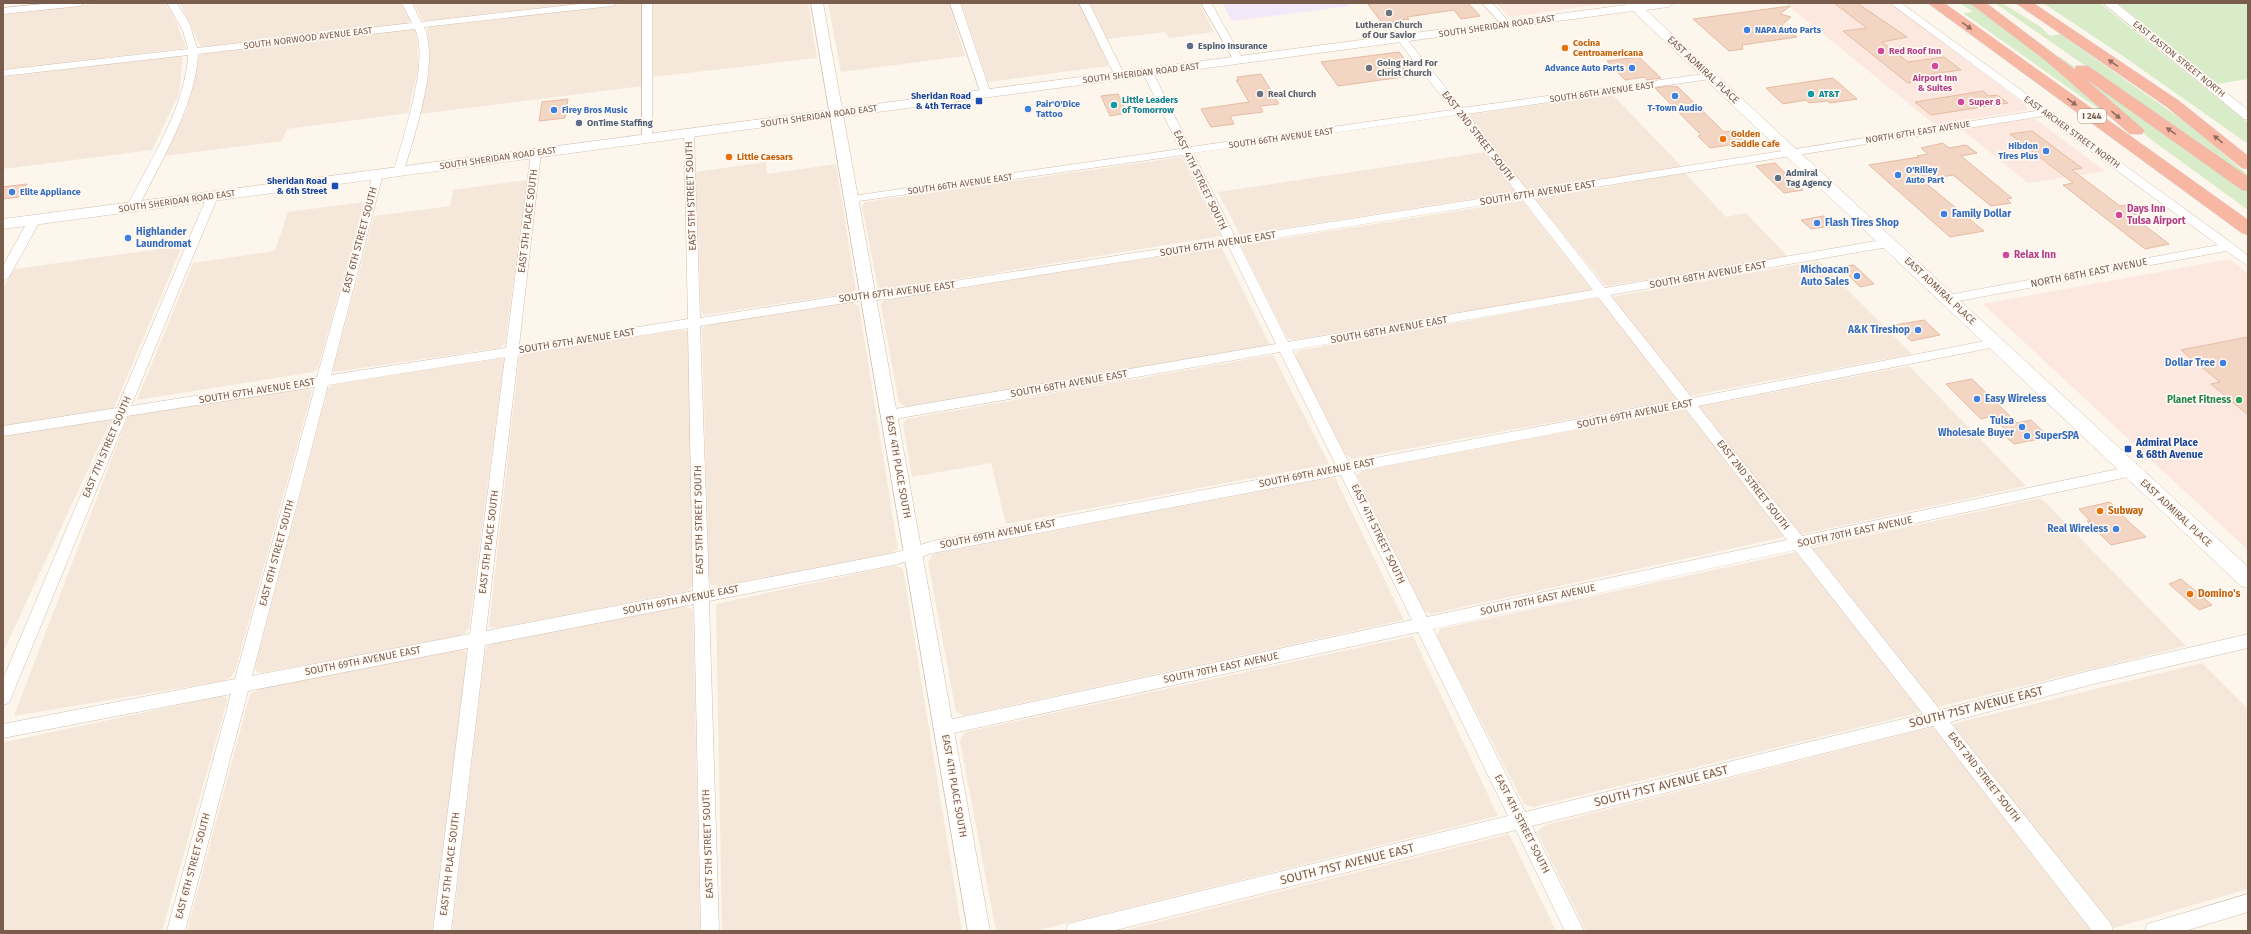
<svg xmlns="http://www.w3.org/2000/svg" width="2251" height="934" font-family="'Fira Sans',sans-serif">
<rect width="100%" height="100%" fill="#fdf6ec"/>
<!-- residential -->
<g fill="#f5e8da">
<polygon points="104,3 165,3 177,24 186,48 3,70 3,14"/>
<polygon points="180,3 401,3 411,21 405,24 201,47"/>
<polygon points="414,3 595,3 427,22 422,20"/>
<polygon points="632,3 642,5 642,86 420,114 429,74 430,52 427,29 429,27"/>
<polygon points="653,3 808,3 817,58 653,77"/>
<polygon points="828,3 949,3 965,56 841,72"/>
<polygon points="961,3 1079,3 1109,66 988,82"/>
<polygon points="1090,3 1199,3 1214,32 1169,38 1165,32 1107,39"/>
<polygon points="412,29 415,31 417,40 418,69 408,113 287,129 282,141 164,156 185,114 192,92 199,56 202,54"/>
<polygon points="183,55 179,94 152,150 3,169 3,77"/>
<polygon points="1612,94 1682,167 1527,191 1467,115"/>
<polygon points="1485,152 1516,192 1240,235 1218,192"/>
<polygon points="1182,157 1221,236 885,291 878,287 862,206 865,202"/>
<polygon points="766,162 767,174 836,164 856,290 850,293 704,315 701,312 696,172"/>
<polygon points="1685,173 1726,217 1746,213 1788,257 1606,286 1535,199"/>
<polygon points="527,180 505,344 499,348 334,372 333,370 374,216 450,206 453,190"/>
<polygon points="1522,201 1592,290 1292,340 1287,337 1241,245"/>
<polygon points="364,202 318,368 314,372 137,400 193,263 275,251 288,212"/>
<polygon points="182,246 113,410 3,427 3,288 14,269"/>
<polygon points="1221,246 1270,345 907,407 899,403 881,305 883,301"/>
<polygon points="1819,261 1912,354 1689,396 1611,297"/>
<polygon points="1600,297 1679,399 1352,459 1345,454 1295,356 1298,351 1302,350"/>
<polygon points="852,302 859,306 898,549 892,553 720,586 711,585 709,580 702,328 711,324"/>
<polygon points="680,329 687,331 688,334 693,584 691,588 687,591 498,628 489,627 519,358 524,353"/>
<polygon points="1273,355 1329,464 1006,524 991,463 912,477 903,425 906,419"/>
<polygon points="501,357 504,360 469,628 465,633 459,636 262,673 257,672 255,668 328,389 334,384"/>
<polygon points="1909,366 2026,486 1798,535 1697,407"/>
<polygon points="307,388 312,391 235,671 231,677 222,681 14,716 128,416"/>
<polygon points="1685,409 1785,537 1431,614 1423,609 1357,475 1363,470"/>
<polygon points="112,418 3,652 3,435"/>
<polygon points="1335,477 1404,620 967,715 963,715 956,712 928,562 933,554"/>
<polygon points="2041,498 2186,646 1937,707 1811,548"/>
<polygon points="1797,552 1922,712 1533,807 1524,804 1437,636 1440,629"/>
<polygon points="893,566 897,566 903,569 962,931 722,931 716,604"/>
<polygon points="683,606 691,608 693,611 700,931 452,931 485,651 488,646 496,642"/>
<polygon points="1413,636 1498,816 1035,931 996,931 960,741 962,736 966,732"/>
<polygon points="462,649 466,651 467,658 432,931 187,931 250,694 262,688"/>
<polygon points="2202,663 2248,709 2248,889 2114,928 1952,724"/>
<polygon points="222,696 227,698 227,701 162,931 3,931 3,747 5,742"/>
<polygon points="1933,727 2092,931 1586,931 1537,832 1545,825"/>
<polygon points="1509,834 1556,931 1121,931"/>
</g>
<!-- commercial -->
<g fill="#fde8e0">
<polygon points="1496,3 1609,3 1509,17"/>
<polygon points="1785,3 1889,3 2025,104 2028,110 1935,125"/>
<polygon points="2034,118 2105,171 2028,183 1961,129"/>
<polygon points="2230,259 2248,274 2248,550 1983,304"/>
</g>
<!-- education -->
<polygon fill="#f3e8fa" points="1222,3 1348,3 1350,6 1232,21"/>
<!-- green -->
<g fill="#d8ecc9">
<polygon points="1960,3 1971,3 2021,38 2121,125 1963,13 1973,12"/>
<polygon points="1995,3 2002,3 2041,27 2050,36 2060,34 2191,126 2248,175 2248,182 2150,111"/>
<polygon points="2043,3 2100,3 2248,123 2248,144 2123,56"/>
<polygon points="2248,3 2248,79 2217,84 2118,4"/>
<polygon points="2056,57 2060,57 2160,126 2248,191 2248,210 2149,138"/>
</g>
<!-- building -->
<g fill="#f3d5c3" stroke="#e6bba3">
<polygon points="1378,3 1468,3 1480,16 1461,19 1454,10 1407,17 1409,19 1402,20 1403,21 1382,23 1368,4"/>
<polygon points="1834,3 1857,3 1907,37 1882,42 1908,62 1944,57 1961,70 1925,75 1930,79 1908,83 1843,31 1867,28"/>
<polygon points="1790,6 1780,14 1791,17 1782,25 1797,37 1742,45 1743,49 1729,51 1693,19"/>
<polygon points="1399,52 1417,75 1338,86 1321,62"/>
<polygon points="1639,57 1661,78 1647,80 1644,77 1625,80 1607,61"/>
<polygon points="1261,74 1279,104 1260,106 1263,112 1230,116 1234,124 1211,127 1201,109 1249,102 1236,80 1239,80 1237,77"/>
<polygon points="1833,78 1857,99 1830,103 1827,101 1809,103 1806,100 1783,104 1766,88"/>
<polygon points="1669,86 1678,87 1724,132 1737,130 1749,142 1710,148 1698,136 1701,135 1655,88"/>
<polygon points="1983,91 1989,96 1997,95 2008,103 1931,115 1915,102"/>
<polygon points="1118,94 1127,113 1110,116 1101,96"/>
<polygon points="568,99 565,118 539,121 542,102"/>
<polygon points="2032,131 2082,168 2072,170 2120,206 2128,205 2140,214 2131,215 2169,244 2145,249 2063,185 2073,183 2010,134"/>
<polygon points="1943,143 1949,148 1966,145 1977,153 1961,156 2012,198 2007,199 2011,203 1991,206 1953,175 1922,180 1984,231 1950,237 1869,165 1919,157 1917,156 1928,154 1921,148"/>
<polygon points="1775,163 1803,190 1784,193 1756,166"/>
<polygon points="27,184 19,197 3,199 3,187"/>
<polygon points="1824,216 1833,226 1811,229 1801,220"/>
<polygon points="1854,265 1874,284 1860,287 1841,267"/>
<polygon points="1924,320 1940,335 1911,341 1895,325"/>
<polygon points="2248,337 2248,415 2211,384 2220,382 2181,350"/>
<polygon points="1972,379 2017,423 2031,420 2049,437 2014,444 2005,436 2010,435 1992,416 1981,419 1946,384"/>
<polygon points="2110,502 2130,523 2146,537 2111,545 2087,521 2090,521 2079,509"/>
<polygon points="2181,579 2212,605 2199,610 2169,584"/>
</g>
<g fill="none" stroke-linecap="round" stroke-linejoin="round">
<!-- minor casing -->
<g stroke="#d1beb0" stroke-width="1">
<g id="minor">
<polygon points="53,3 85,3 80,6 3,14 3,8"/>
<path d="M167 3H177L190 25 197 48 412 23 402 3H412L421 22 588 3H617L612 6 424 27C440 62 414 135 404 171L399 174 394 171C403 136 430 61 415 29L198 54C196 104 161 161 139 206L133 209 127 206C150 162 186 105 188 55L3 76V70L188 49 183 31Z"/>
<polygon points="642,3 652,3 652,139 647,142 642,139"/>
<polygon points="950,3 960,3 991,94 990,96 986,97 981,94"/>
<polygon points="1079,3 1089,3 1125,76 1124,78 1116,78 1115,76"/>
<polygon points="1201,3 1211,3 1244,61 1242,63 1236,63 1234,61"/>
<polygon points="1482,3 1492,3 1510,23 1510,27 1504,27"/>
<path d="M1890 3H1901L2233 244 2248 256V266L2226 251 1948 303 1944 302 1942 299 1944 296 1948 295 2218 245 2043 116 1533 197 1605 288 1888 239 1892 240 1894 243 1888 247 1610 295 1692 398 1995 339 1999 340 2001 343 1995 347 1698 406 1802 536 2132 466 2137 467 2139 471 2137 475 2132 476 1810 546 1940 710 2093 670 2248 634V648L2093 684 1950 722 2111 924 2113 931H2092L1933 726 1532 826 1584 931H1565L1516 830 1112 931H1066L1068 924 1075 922 1508 816 1418 632 944 735 938 733 936 728 938 723 944 721 1412 620 1341 475 933 553 894 565 709 601 719 931H701L694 604 485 645 451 931H433L468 648 248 691 185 931H167L231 694 3 738V724L235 679 315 387 127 416 11 698 9 703 3 705V679L113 419 3 436V426L117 408 208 194 212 193 218 196 131 406 317 377 373 174 378 171 383 174 331 375 506 348 531 153 536 150 541 153 519 346 688 319 684 133 689 130 694 133 700 318 851 294 890 291 1224 239 1183 155 852 202 846 199 852 196 1180 149 1143 73 1148 70 1153 73 1190 147 1452 110 1397 39 1402 36 1405 37 1462 108 1710 73 1715 76 1710 79 1467 114 1528 191 2036 111ZM1457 115 1517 193 1235 237 1193 153ZM1522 199 1593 290 1288 342 1239 244ZM1228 245 1276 344 889 410 884 412 882 415 884 418 889 420 1280 352 1336 465 933 541 894 553 709 589 700 326 851 302 890 299ZM1598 297 1678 400 1349 463 1292 350ZM688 328 693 591 486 631 518 355ZM505 357 470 634 252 676 328 385ZM1685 408 1787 540 1427 617 1354 472ZM1795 550 1923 714 1525 812 1433 629Z"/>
<polygon points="35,216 41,219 9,277 3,281 3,266 29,219"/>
<polygon points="2248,894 2248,912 2185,931 2145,931 2147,924 2154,922"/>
</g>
</g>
<!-- tertiary casing -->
<g stroke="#d1beb0" stroke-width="1">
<g id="tertiary">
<polygon points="811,3 823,3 990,931 968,931"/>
<polygon points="2103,3 2116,3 2248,110 2248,120 2244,119"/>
</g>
</g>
<!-- secondary casing -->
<g stroke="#d6c0b0" stroke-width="1">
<polygon id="secondary" points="1625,3 1674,3 1668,7 1646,10 2248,567 2248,588 2241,586 1633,11 3,229 3,219 1626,5"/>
</g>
<!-- motorway casing -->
<g stroke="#dad1cd" stroke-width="1">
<g id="motorway">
<polygon points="1928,3 1944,3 2248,220 2248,235 2242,233"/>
<polygon points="1970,3 1986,3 2075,70 2076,66 2088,66 2248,177 2248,191 2242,190 2082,76 2144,130 2142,134 2130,134 2045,60"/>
<polygon points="2016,3 2033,3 2179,101 2248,156 2248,169 2242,168 2167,107"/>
</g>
</g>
<!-- minor -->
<use href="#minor" fill="#fff" fill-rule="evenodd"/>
<!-- tertiary -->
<use href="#tertiary" fill="#fff" fill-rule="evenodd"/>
<!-- secondary -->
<use href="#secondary" fill="#fff" fill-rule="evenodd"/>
<!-- motorway -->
<use href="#motorway" fill="#f7b7a3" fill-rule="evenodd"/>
</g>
<!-- one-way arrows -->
<defs><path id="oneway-solid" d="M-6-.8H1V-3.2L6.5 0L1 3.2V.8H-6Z"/></defs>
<g fill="#936e5e">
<use href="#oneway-solid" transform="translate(1967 26) rotate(36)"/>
<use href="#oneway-solid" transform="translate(2113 63) rotate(-146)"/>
<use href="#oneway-solid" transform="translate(2072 102) rotate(36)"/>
<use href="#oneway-solid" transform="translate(2116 115) rotate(40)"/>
<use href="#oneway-solid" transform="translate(2171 131) rotate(-145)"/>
<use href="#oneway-solid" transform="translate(2218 139) rotate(-141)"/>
</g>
<!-- markers -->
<g fill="#6b7280" stroke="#fffaf3" stroke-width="1.5">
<circle cx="1389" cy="13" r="4"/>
<circle cx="1369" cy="68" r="4"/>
<circle cx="1260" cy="94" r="4"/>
</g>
<g fill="#3f7fe0" stroke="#fffaf3" stroke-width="1.5">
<circle cx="1747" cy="30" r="4"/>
<circle cx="1632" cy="68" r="4"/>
<circle cx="1675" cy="96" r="4"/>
<circle cx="1028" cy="109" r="4"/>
<circle cx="554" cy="110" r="4"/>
<circle cx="2046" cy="151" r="4"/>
<circle cx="1898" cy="175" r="4"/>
<circle cx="12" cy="192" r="4"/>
<circle cx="1944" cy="214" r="4"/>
<circle cx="1817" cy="223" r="4"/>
<circle cx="128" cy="238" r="4"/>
<circle cx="1857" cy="276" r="4"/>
<circle cx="1918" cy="330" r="4"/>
<circle cx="2223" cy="363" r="4"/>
<circle cx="1977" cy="399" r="4"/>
<circle cx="2022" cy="427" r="4"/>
<circle cx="2027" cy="436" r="4"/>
<circle cx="2116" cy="529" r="4"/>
</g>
<g fill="#5c6f8a" stroke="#fffaf3" stroke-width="1.5">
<circle cx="1190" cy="46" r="4"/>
<circle cx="579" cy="123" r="4"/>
<circle cx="1778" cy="178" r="4"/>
</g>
<g fill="#e8710a" stroke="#fffaf3" stroke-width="1.5">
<circle cx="1565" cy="48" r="4"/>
<circle cx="1723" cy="139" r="4"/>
<circle cx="729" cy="157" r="4"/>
<circle cx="2100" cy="511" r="4"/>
<circle cx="2190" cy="594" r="4"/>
</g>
<g fill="#d1479c" stroke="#fffaf3" stroke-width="1.5">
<circle cx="1881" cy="51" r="4"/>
<circle cx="1935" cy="66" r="4"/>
<circle cx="1961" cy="102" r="4"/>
<circle cx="2119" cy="215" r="4"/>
<circle cx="2006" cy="255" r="4"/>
</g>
<g fill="#0f9aa8" stroke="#fffaf3" stroke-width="1.5">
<circle cx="1811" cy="94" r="4"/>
<circle cx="1114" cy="105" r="4"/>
</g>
<g fill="#1a4fb4" stroke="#fffaf3" stroke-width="1.5">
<rect x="975" y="97" width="8" height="8" rx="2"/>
<rect x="331" y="182" width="8" height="8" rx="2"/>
<rect x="2124" y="445" width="8" height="8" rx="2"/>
</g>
<circle fill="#2e9e5b" stroke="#fffaf3" stroke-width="1.5" cx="2239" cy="400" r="4"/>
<g text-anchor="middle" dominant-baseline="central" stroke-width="3.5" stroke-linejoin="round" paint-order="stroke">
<!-- far-worship labels -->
<g font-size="9" font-weight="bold" fill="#5b616d" stroke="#fffaf3" text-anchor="start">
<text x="1389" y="25" text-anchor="middle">Lutheran Church<tspan x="1389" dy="10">of Our Savior</tspan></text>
<text x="1377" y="63">Going Hard For<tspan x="1377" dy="10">Christ Church</tspan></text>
<text x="1268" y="94">Real Church</text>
</g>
<!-- far-street labels -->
<g font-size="9" fill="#7a5c4d" stroke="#fffaf3">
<text transform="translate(1497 26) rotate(-8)">SOUTH SHERIDAN ROAD EAST</text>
<text transform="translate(308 38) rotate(-7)">SOUTH NORWOOD AVENUE EAST</text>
<text transform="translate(2179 59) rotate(39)">EAST EASTON STREET NORTH</text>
<text transform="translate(1141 73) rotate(-7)">SOUTH SHERIDAN ROAD EAST</text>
<text transform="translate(1602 92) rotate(-8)">SOUTH 66TH AVENUE EAST</text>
<text transform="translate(819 116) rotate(-8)">SOUTH SHERIDAN ROAD EAST</text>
<text transform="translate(1918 132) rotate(-9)">NORTH 67TH EAST AVENUE</text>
<text transform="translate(2072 132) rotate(36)">EAST ARCHER STREET NORTH</text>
<text transform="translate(1281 138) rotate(-8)">SOUTH 66TH AVENUE EAST</text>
<text transform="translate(498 158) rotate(-8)">SOUTH SHERIDAN ROAD EAST</text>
<text transform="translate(960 184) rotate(-8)">SOUTH 66TH AVENUE EAST</text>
<text transform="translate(177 201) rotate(-8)">SOUTH SHERIDAN ROAD EAST</text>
</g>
<!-- far-shop labels -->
<g font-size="9" font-weight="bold" fill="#366cbe" stroke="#fffaf3" text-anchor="start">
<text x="1755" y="30">NAPA Auto Parts</text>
<text x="1624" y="68" text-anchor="end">Advance Auto Parts</text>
<text x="1036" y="104">Pair'O'Dice<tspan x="1036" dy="10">Tattoo</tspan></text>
<text x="1675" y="108" text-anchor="middle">T-Town Audio</text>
<text x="562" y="110">Firey Bros Music</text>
<text x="2038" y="146" text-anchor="end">Hibdon<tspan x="2038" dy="10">Tires Plus</tspan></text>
<text x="1906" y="170">O'Rilley<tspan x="1906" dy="10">Auto Part</tspan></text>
<text x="20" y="192">Elite Appliance</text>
</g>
<!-- far-food labels -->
<g font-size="9" font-weight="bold" fill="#c56008" stroke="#fffaf3" text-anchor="start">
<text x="1573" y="43">Cocina<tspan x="1573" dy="10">Centroamericana</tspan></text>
<text x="1731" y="134">Golden<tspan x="1731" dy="10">Saddle Cafe</tspan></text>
<text x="737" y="157">Little Caesars</text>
</g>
<!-- far-service labels -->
<g font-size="9" font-weight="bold" fill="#4e5e75" stroke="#fffaf3" text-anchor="start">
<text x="1198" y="46">Espino Insurance</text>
<text x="587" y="123">OnTime Staffing</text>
<text x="1786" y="173">Admiral<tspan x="1786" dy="10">Tag Agency</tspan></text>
</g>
<!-- far-hotel labels -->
<g font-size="9" font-weight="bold" fill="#b23c85" stroke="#fffaf3" text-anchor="start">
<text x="1889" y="51">Red Roof Inn</text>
<text x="1935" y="78" text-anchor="middle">Airport Inn<tspan x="1935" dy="10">&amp; Suites</tspan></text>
<text x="1969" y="102">Super 8</text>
</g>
<!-- far-culture labels -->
<g font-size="9" font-weight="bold" fill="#0d838f" stroke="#fffaf3" text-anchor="start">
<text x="1819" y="94">AT&amp;T</text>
<text x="1122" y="100">Little Leaders<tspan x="1122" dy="10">of Tomorrow</tspan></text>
</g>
<!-- far-transit labels -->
<g font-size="9" font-weight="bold" fill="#164399" stroke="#fffaf3" text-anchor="end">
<text x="971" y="96">Sheridan Road<tspan x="971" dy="10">&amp; 4th Terrace</tspan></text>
<text x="327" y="181">Sheridan Road<tspan x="327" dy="10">&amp; 6th Street</tspan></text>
</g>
<!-- shield labels -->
<rect fill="#fffaf3" stroke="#a28b7f" stroke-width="1" x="2078" y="109" width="28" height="14" rx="3"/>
<g font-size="9" font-weight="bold" fill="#7a5c4d">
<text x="2092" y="116">I 244</text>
</g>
<!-- street labels -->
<g font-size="10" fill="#7a5c4d" stroke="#fffaf3">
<text transform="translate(1703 70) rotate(43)">EAST ADMIRAL PLACE</text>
<text transform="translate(1478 136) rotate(52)">EAST 2ND STREET SOUTH</text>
<text transform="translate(1200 180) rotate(64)">EAST 4TH STREET SOUTH</text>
<text transform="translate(1538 193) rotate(-9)">SOUTH 67TH AVENUE EAST</text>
<text transform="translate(691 196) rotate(-92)">EAST 5TH STREET SOUTH</text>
<text transform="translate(528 221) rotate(-83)">EAST 5TH PLACE SOUTH</text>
<text transform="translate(360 240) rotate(-75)">EAST 6TH STREET SOUTH</text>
<text transform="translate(1218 244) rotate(-9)">SOUTH 67TH AVENUE EAST</text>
<text transform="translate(2089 273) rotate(-11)">NORTH 68TH EAST AVENUE</text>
<text transform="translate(1708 275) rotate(-10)">SOUTH 68TH AVENUE EAST</text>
<text transform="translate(1940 291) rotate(43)">EAST ADMIRAL PLACE</text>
<text transform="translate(897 292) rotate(-7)">SOUTH 67TH AVENUE EAST</text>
<text transform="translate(1389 330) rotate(-10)">SOUTH 68TH AVENUE EAST</text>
<text transform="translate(577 341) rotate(-9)">SOUTH 67TH AVENUE EAST</text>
<text transform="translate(1069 384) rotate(-10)">SOUTH 68TH AVENUE EAST</text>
<text transform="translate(257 391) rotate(-9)">SOUTH 67TH AVENUE EAST</text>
<text transform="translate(1635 414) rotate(-11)">SOUTH 69TH AVENUE EAST</text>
<text transform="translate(107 447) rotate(-67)">EAST 7TH STREET SOUTH</text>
<text transform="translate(898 467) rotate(80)">EAST 4TH PLACE SOUTH</text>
<text transform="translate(1317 473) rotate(-11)">SOUTH 69TH AVENUE EAST</text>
<text transform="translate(1753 485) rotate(52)">EAST 2ND STREET SOUTH</text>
<text transform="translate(2176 513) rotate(43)">EAST ADMIRAL PLACE</text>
<text transform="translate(699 520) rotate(-91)">EAST 5TH STREET SOUTH</text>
<text transform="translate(1855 532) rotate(-12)">SOUTH 70TH EAST AVENUE</text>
<text transform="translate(998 534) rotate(-11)">SOUTH 69TH AVENUE EAST</text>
<text transform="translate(1378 534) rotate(64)">EAST 4TH STREET SOUTH</text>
<text transform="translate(489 542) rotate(-83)">EAST 5TH PLACE SOUTH</text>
<text transform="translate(277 553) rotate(-75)">EAST 6TH STREET SOUTH</text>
<text transform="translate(681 600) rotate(-11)">SOUTH 69TH AVENUE EAST</text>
<text transform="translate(1538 600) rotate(-12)">SOUTH 70TH EAST AVENUE</text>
<text transform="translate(363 661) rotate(-11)">SOUTH 69TH AVENUE EAST</text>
<text transform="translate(1221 668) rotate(-12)">SOUTH 70TH EAST AVENUE</text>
<text transform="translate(1984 777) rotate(52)">EAST 2ND STREET SOUTH</text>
<text transform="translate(954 786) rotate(80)">EAST 4TH PLACE SOUTH</text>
<text transform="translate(1522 824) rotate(63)">EAST 4TH STREET SOUTH</text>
<text transform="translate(708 844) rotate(-92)">EAST 5TH STREET SOUTH</text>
<text transform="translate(450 864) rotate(-83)">EAST 5TH PLACE SOUTH</text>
<text transform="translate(193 866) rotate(-75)">EAST 6TH STREET SOUTH</text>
</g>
<!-- hotel labels -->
<g font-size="10" font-weight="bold" fill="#b23c85" stroke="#fffaf3" text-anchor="start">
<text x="2127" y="209">Days Inn<tspan x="2127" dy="12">Tulsa Airport</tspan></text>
<text x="2014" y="255">Relax Inn</text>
</g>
<!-- shop labels -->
<g font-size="10" font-weight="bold" fill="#366cbe" stroke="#fffaf3" text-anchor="start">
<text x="1952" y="214">Family Dollar</text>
<text x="1825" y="223">Flash Tires Shop</text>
<text x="136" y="232">Highlander<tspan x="136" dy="12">Laundromat</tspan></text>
<text x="1849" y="270" text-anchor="end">Michoacan<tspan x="1849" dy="12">Auto Sales</tspan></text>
<text x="1910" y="330" text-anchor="end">A&amp;K Tireshop</text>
<text x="2215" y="363" text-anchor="end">Dollar Tree</text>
<text x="1985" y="399">Easy Wireless</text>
<text x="2014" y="421" text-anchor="end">Tulsa<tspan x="2014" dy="12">Wholesale Buyer</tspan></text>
<text x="2035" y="436">SuperSPA</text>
<text x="2108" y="529" text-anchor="end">Real Wireless</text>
</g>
<!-- leisure labels -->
<g font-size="10" font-weight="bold" fill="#27864d" stroke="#fffaf3" text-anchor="end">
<text x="2231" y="400">Planet Fitness</text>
</g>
<!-- transit labels -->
<g font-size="10" font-weight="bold" fill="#164399" stroke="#fffaf3" text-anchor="start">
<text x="2136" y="443">Admiral Place<tspan x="2136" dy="12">&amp; 68th Avenue</tspan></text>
</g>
<!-- food labels -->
<g font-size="10" font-weight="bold" fill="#c56008" stroke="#fffaf3" text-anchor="start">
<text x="2108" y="511">Subway</text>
<text x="2198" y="594">Domino's</text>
</g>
<!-- near-street labels -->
<g font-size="12" fill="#7a5c4d" stroke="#fffaf3">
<text transform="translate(1976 707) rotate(-14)">SOUTH 71ST AVENUE EAST</text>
<text transform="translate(1661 786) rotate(-14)">SOUTH 71ST AVENUE EAST</text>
<text transform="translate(1347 864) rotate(-14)">SOUTH 71ST AVENUE EAST</text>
</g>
</g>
<!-- border -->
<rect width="2251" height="934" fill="none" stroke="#7a5c4d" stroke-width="8"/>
</svg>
